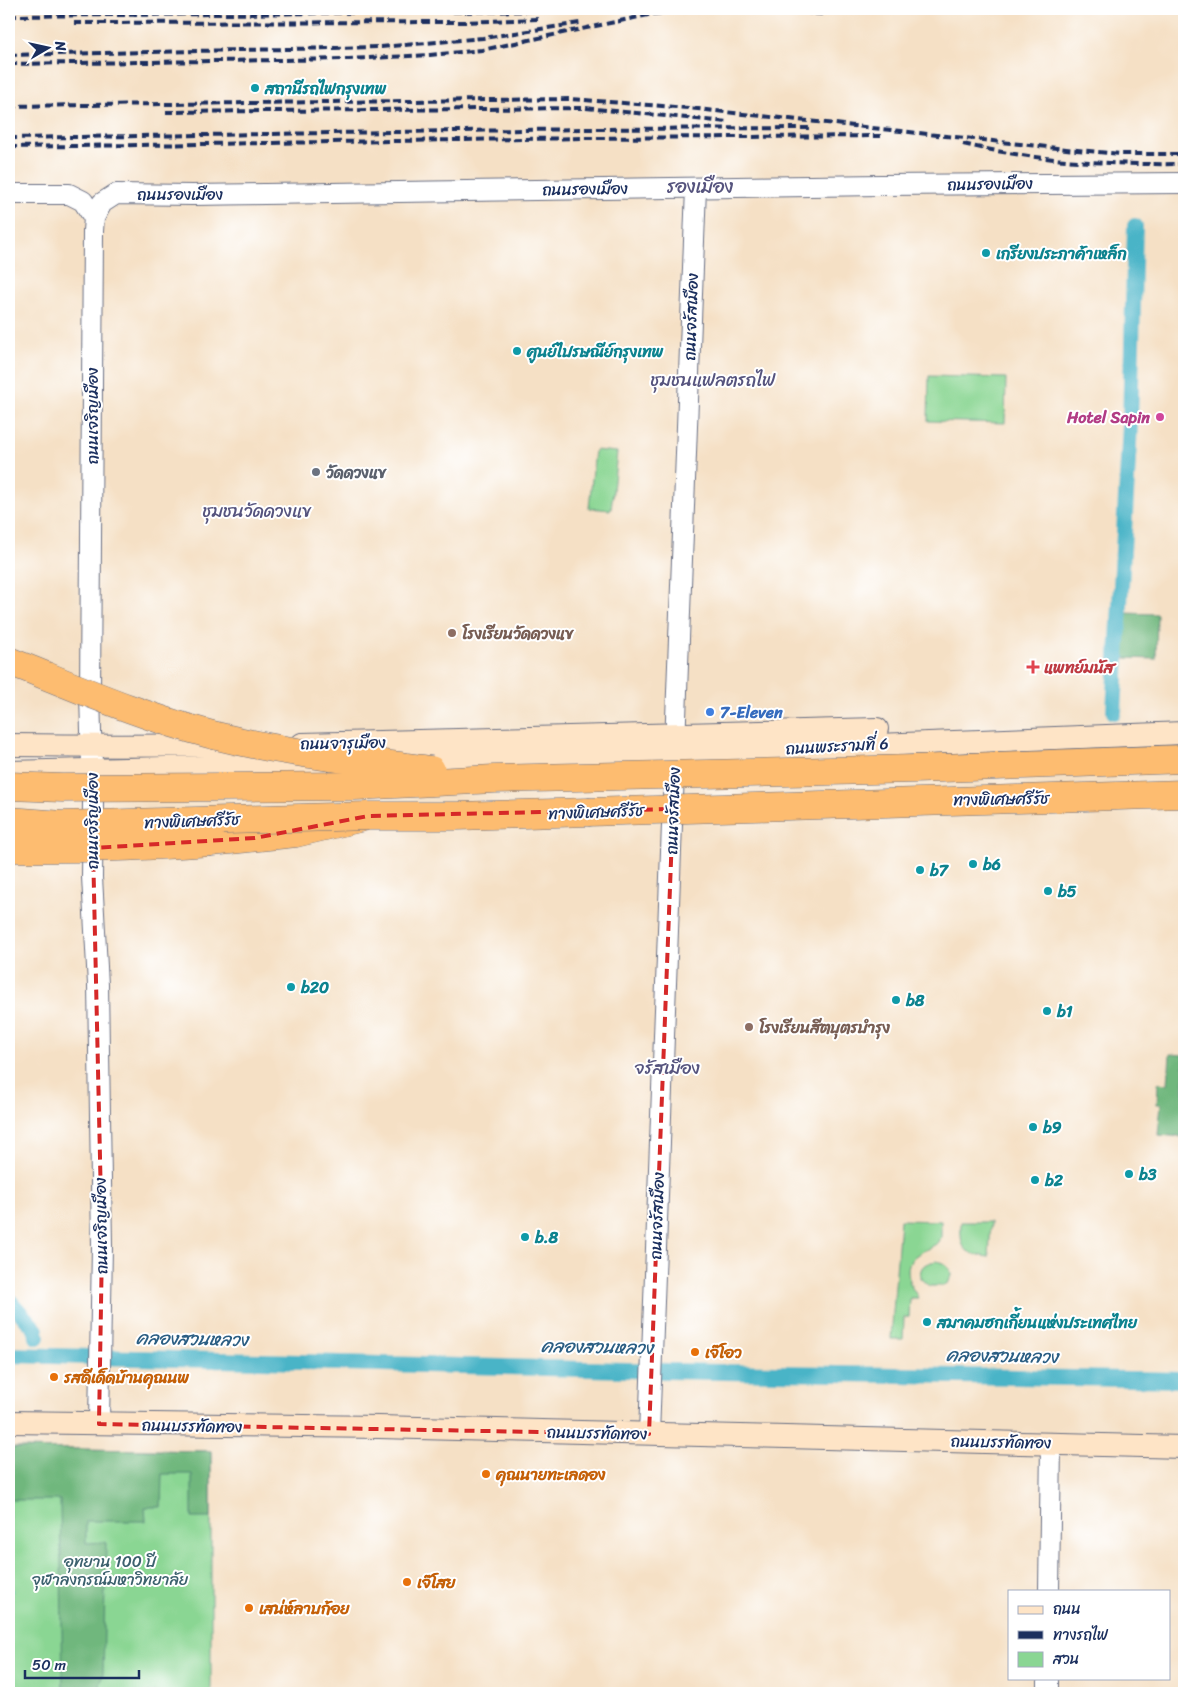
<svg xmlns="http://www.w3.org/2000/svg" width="1193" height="1702" font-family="Sriracha,'Playpen Sans Thai',sans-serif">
<rect width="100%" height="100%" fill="#fff"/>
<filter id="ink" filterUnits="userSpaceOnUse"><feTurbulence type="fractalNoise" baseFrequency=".02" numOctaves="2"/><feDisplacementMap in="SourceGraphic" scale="10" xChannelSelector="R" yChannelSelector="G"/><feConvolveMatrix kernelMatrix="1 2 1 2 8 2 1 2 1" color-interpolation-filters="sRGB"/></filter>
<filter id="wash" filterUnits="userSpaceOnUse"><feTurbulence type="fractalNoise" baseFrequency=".0096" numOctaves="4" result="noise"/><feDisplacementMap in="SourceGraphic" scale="20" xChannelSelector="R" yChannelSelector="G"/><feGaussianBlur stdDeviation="1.12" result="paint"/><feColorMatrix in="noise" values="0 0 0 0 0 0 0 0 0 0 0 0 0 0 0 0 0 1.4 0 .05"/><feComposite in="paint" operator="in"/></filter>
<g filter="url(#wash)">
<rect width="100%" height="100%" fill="#f5e0c5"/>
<!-- green -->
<g fill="#8ad693" stroke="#528278">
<polygon points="929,376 1006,378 1005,423 928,421"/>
<polygon points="595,450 617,452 611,510 589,508"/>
<path d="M900 1220 941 1221V1237L939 1242C921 1255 902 1254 910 1283 912 1289 916 1293 918 1298H910L909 1317 904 1318 903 1339H891Z"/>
<path d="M961 1222H991L989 1257C962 1254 960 1247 961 1222Z"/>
<path d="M937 1261 943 1263 950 1269 951 1274 949 1282 943 1286H929L920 1278C920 1265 925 1263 937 1261Z"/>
<polygon points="9,1448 211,1451 211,1693 9,1693"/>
</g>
<!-- forest -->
<g fill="#6fb77d" stroke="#45736e">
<polygon points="1124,613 1157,614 1156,659 1123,658"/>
<polygon points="1170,1054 1184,1055 1184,1137 1158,1135 1161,1104 1157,1104 1158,1083 1168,1084"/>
<polygon points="9,1448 211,1451 211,1518 192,1518 192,1474 162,1474 161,1507 145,1507 146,1521 86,1521 86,1543 106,1542 103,1674 98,1693 63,1693 60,1500 9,1500"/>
</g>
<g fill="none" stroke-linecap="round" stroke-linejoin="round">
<!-- stream -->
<polyline stroke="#4ab4c7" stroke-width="4.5" points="9,1590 11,1590"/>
<!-- canal -->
<g stroke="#4ab4c7" stroke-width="16">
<polyline points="1114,712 1130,425 1135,226"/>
<polyline points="9,1300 36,1330 37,1337"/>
<polyline points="9,1355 667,1371 1184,1380"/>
</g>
</g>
</g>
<g filter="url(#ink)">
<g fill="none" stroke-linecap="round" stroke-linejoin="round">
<!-- tertiary casing -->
<g stroke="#676d82" stroke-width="22">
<g id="tertiary">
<polyline points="9,194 69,194 83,201 94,218"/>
<polyline points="99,1424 102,1246 98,985 92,877 93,802 90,695 93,231 94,218 102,203 116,194 192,195 881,185 1184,183"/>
<polyline points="649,1434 696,188"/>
<polyline points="1049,1591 1051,1444"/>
<polyline points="1048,1678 1048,1693"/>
</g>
</g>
<!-- secondary casing -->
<g stroke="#676d82" stroke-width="24">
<g id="secondary">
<polyline points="302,744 877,729"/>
<path d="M9 745C83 746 156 746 230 745"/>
<polyline points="410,761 676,753 1184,733"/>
<polyline points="9,772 320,764"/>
<polyline points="9,1422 379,1427 1184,1447"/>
</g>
</g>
<!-- motorway casing -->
<g stroke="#676d82" stroke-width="29">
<polyline id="motorway" points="211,842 296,833 368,816 457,816 588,812"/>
</g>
<!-- tertiary -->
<use href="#tertiary" stroke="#fff" stroke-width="20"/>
<!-- secondary -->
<use href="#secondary" stroke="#fee4c6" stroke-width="22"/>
<!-- motorway -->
<use href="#motorway" stroke="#fdbc70" stroke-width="28"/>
<!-- rail -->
<g stroke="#1b2f5e" stroke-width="4" stroke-dasharray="8 4" stroke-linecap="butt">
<polyline points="755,9 822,14"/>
<polyline points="9,16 649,10"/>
<polyline points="74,23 465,22 539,19"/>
<polyline points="9,55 381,47 483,38 580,23"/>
<polyline points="9,64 349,59 430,55 482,50 653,14 713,9"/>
<polyline points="9,106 571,99 688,108 1066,149 1121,154 1184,154"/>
<polyline points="166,112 585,108 727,122"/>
<polyline points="9,138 587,129 810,128"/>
<path d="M963 144C1035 161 1111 165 1184 164"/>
<polyline points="9,147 587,138 884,136"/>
</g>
<!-- motorway-bridge casing -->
<g stroke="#676d82" stroke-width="29" stroke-linecap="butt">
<g id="motorway-bridge">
<path d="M9 661C75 687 140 716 209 734 281 753 357 760 431 770"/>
<polyline points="9,786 62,788 355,786 494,779 915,769 1184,759"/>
<polyline points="588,812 1184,794"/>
<polyline points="9,821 62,825 368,816"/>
<path d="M9 848C76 849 143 847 211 842"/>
</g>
</g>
<!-- motorway-bridge -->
<use href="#motorway-bridge" stroke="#fdbc70" stroke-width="28"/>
</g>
</g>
<!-- marked area -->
<path fill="none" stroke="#d62828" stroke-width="4" stroke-dasharray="10 6" stroke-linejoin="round" d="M673 809 649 1434 99 1424 102 1246 93 848 255 838 368 816Z"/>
<!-- markers -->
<g fill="#0f9aa8" stroke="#fff" stroke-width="2">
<circle cx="255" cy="88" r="5"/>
<circle cx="986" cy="253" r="5"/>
<circle cx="517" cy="351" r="5"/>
<circle cx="973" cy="864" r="5"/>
<circle cx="920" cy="870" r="5"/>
<circle cx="1048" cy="891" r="5"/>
<circle cx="291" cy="987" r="5"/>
<circle cx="896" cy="1000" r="5"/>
<circle cx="1047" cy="1011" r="5"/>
<circle cx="1033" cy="1127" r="5"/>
<circle cx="1129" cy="1174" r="5"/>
<circle cx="1035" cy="1180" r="5"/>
<circle cx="525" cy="1237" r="5"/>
<circle cx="927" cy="1322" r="5"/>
</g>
<circle fill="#d1479c" stroke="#fff" stroke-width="2" cx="1160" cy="417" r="5"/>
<circle fill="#6b7280" stroke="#fff" stroke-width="2" cx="316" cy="472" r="5"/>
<g fill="#8d6e63" stroke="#fff" stroke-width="2">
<circle cx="452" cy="633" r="5"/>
<circle cx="749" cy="1027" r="5"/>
</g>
<path fill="#e0444e" stroke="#fff" stroke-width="2" d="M1030.5 659.5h5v5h5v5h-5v5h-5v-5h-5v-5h5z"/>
<circle fill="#3f7fe0" stroke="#fff" stroke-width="2" cx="710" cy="712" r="5"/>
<g fill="#e8710a" stroke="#fff" stroke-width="2">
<circle cx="695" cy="1352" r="5"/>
<circle cx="54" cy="1377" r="5"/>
<circle cx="486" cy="1474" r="5"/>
<circle cx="407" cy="1582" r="5"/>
<circle cx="249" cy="1608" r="5"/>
</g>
<g text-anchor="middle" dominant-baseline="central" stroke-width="4" stroke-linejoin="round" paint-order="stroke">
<!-- culture labels -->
<g font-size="16" font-weight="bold" fill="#0d838f" stroke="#fff" text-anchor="start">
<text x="265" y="88">สถานีรถไฟกรุงเทพ</text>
<text x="996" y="253">เกรียงประภาค้าเหล็ก</text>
<text x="527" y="351">ศูนย์ไปรษณีย์กรุงเทพ</text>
<text x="983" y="864">b6</text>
<text x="930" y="870">b7</text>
<text x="1058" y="891">b5</text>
<text x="301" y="987">b20</text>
<text x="906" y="1000">b8</text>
<text x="1057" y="1011">b1</text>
<text x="1043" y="1127">b9</text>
<text x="1139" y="1174">b3</text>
<text x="1045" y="1180">b2</text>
<text x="535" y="1237">b.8</text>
<text x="937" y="1322">สมาคมฮกเกี้ยนแห่งประเทศไทย</text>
</g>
<!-- street labels -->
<g font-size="16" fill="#1b2f5e" stroke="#fff">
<text transform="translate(990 184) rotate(-1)">ถนนรองเมือง</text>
<text transform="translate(585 189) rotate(-1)">ถนนรองเมือง</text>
<text x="180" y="194">ถนนรองเมือง</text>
<text transform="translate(691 317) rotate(-88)">ถนนจรัสเมือง</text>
<text transform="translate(92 416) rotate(-90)">ถนนเจริญเมือง</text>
<text transform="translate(343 743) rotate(-1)">ถนนจารุเมือง</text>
<text transform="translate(837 746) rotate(-3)">ถนนพระรามที่ 6</text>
<text transform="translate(1001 799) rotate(-1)">ทางพิเศษศรีรัช</text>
<text transform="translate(673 811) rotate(-88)">ถนนจรัสเมือง</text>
<text transform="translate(596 812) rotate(-2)">ทางพิเศษศรีรัช</text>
<text transform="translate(92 821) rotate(-90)">ถนนเจริญเมือง</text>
<text transform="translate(192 821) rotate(-2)">ทางพิเศษศรีรัช</text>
<text transform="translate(657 1216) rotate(-88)">ถนนจรัสเมือง</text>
<text transform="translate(101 1226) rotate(-91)">ถนนเจริญเมือง</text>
<text transform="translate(192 1426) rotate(1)">ถนนบรรทัดทอง</text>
<text transform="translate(597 1433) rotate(1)">ถนนบรรทัดทอง</text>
<text transform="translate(1001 1442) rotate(1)">ถนนบรรทัดทอง</text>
</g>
<!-- hotel labels -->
<g font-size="16" font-weight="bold" fill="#b23c85" stroke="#fff" text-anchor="end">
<text x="1150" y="417">Hotel Sapin</text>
</g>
<!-- worship labels -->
<g font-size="16" font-weight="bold" fill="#5b616d" stroke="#fff" text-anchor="start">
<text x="326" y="472">วัดดวงแข</text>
</g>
<!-- education labels -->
<g font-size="16" font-weight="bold" fill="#785e54" stroke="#fff" text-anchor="start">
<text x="462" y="633">โรงเรียนวัดดวงแข</text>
<text x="759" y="1027">โรงเรียนสีตบุตรบำรุง</text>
</g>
<!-- health labels -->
<g font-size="16" font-weight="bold" fill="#be3a42" stroke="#fff" text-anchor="start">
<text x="1044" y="667">แพทย์มนัส</text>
</g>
<!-- shop labels -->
<g font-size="16" font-weight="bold" fill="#366cbe" stroke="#fff" text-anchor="start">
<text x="720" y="712">7-Eleven</text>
</g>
<!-- food labels -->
<g font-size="16" font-weight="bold" fill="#c56008" stroke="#fff" text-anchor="start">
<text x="705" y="1352">เจ๊โอว</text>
<text x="64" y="1377">รสดีเด็ดบ้านคุณนพ</text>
<text x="496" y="1474">คุณนายทะเลดอง</text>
<text x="417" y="1582">เจ๊โสย</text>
<text x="259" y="1608">เสน่ห์ลาบก้อย</text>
</g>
<!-- park labels -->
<g font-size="16" fill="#3c616e" stroke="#fff">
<text x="110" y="1561">อุทยาน 100 ปี<tspan x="110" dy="18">จุฬาลงกรณ์มหาวิทยาลัย</tspan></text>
</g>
<!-- neighbourhood labels -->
<g font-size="18" fill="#56547e" stroke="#fff">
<text x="713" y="380">ชุมชนแฟลตรถไฟ</text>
<text x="257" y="511">ชุมชนวัดดวงแข</text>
<text x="667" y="1068">จรัสเมือง</text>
</g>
<!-- water labels -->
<g font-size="18" font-style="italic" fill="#2b5e83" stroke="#fff">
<text transform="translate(192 1339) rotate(1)">คลองสวนหลวง</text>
<text transform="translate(597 1347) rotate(1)">คลองสวนหลวง</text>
<text transform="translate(1002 1356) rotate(1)">คลองสวนหลวง</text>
</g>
<!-- quarter labels -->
<g font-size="19" fill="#56547e" stroke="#fff">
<text x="700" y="186">รองเมือง</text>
</g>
</g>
<!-- margin -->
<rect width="1193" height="1702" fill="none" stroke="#fff" stroke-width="30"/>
<!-- legend -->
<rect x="1008" y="1590" width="162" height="90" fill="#ffffff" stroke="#a4acbf"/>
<rect x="1018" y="1606" width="25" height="8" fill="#fee4c6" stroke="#a4acbf"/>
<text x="1053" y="1614" font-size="15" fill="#1b2f5e">ถนน</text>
<rect x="1018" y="1631" width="25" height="8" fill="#1b2f5e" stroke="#a4acbf"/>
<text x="1053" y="1640" font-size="15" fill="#1b2f5e">ทางรถไฟ</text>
<rect x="1018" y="1652" width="25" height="15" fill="#8ad693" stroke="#a4acbf"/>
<text x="1053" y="1664" font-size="15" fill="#1b2f5e">สวน</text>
<!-- north arrow -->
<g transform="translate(48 48) rotate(81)" stroke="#ffffff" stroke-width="4" paint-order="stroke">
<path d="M0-4L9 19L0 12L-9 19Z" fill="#1b2f5e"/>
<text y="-8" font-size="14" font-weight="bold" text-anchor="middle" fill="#1b2f5e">N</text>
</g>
<!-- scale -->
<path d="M25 1670v8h114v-8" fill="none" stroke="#1b2f5e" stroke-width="2.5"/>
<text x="32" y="1670" font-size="15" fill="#1b2f5e" stroke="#ffffff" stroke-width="4" paint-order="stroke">50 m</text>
</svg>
